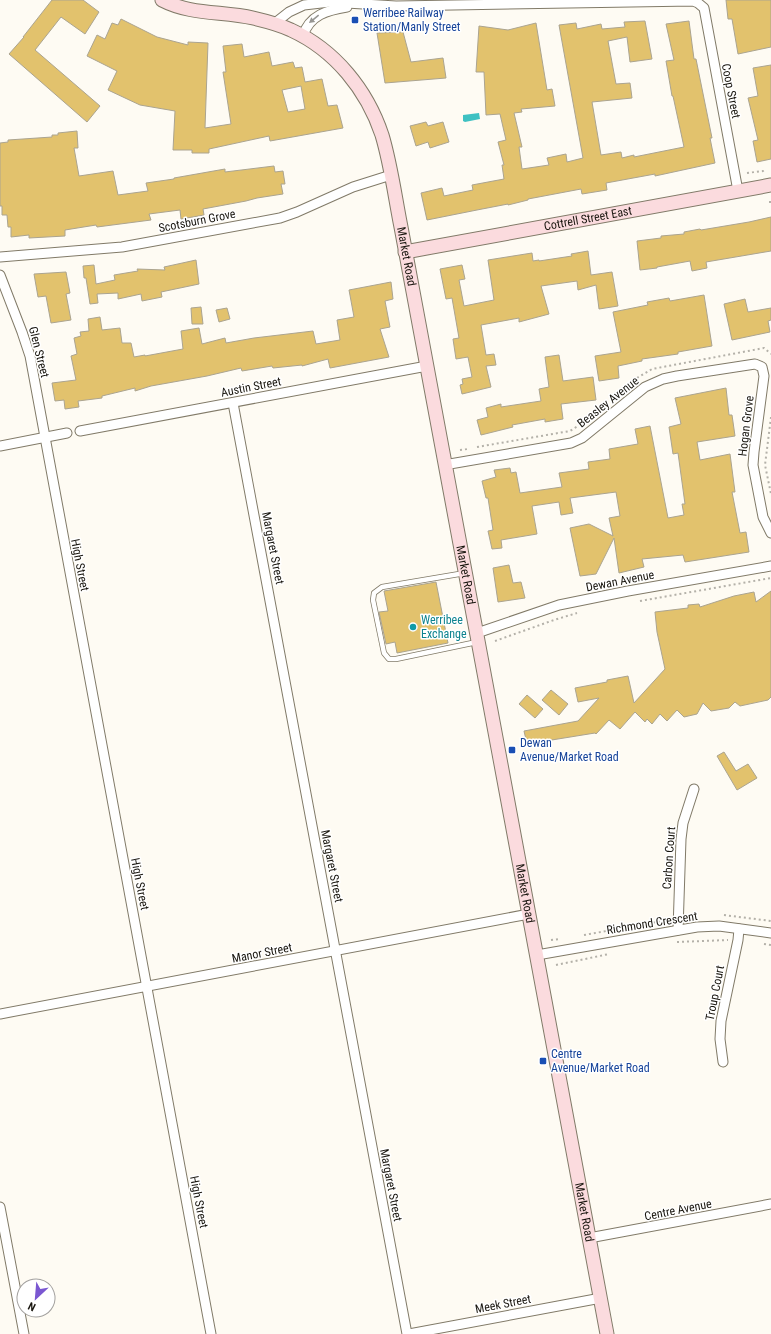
<svg xmlns="http://www.w3.org/2000/svg" width="771" height="1334" font-family="'Roboto Condensed',sans-serif">
<rect width="100%" height="100%" fill="#fefbf3"/>
<!-- water -->
<polygon fill="#3fc1c2" points="479,113 480,119 465,122 463,121 463,115"/>
<!-- building -->
<g fill="#e2c26d" stroke="#aba490" fill-rule="evenodd">
<polygon points="52,0 83,0 99,12 85,34 61,17 35,50 100,106 87,122 9,54 24,37 23,37"/>
<polygon points="726,0 771,0 771,47 738,54 732,19 728,19"/>
<path d="M121 19 157 37 188 45V42L208 43 205 128 231 124 223 72H226L223 46 242 44 244 57 269 52 272 66 293 62 295 68 302 67 305 82 322 79 328 106 337 105 343 128 270 141 269 136 209 149V153H192V150H173L175 111 140 105 108 90 117 71 87 56 97 35 105 39 112 23 118 25ZM301 86 305 109 288 112 282 90Z"/>
<polygon points="645,21 652,59 630,62 627,37 608,41 616,84 630,83 632,98 592,102 601,155 621,152 622,158 634,155 634,157 684,147 673,96 672,96 666,61 674,60 666,24 689,21 694,59 696,59 712,138 710,138 715,163 655,176 655,174 606,183 607,190 582,194 581,189 528,199 528,200 508,205 508,204 477,210 427,220 421,193 442,188 444,196 473,190 472,185 504,179 502,165 504,165 498,142 506,140 500,114 486,115 484,72 476,72 479,26 508,30 536,23 547,90 552,89 555,106 521,109 522,112 514,113 522,147 519,147 522,169 549,165 547,158 566,154 567,162 583,158 559,25 576,23 577,29 601,24 602,29 625,27 624,22"/>
<polygon points="403,32 411,62 443,58 446,78 385,83 377,33"/>
<polygon points="771,65 771,159 757,162 753,141 758,140 748,98 758,96 753,68"/>
<polygon points="426,122 428,126 443,122 449,142 430,148 428,142 416,146 410,126"/>
<polygon points="77,131 78,148 74,148 79,176 113,171 118,195 148,191 146,183 174,179 174,178 225,169 225,172 274,166 275,172 283,171 285,184 281,184 283,194 257,198 246,201 203,209 204,215 181,219 180,210 149,214 151,220 97,227 96,225 65,230 65,236 29,238 29,235 11,237 11,227 8,227 7,215 2,215 2,206 0,206 0,143 8,142 8,140 52,137 52,135 58,135 58,133"/>
<polygon points="771,217 771,251 706,262 707,268 692,271 690,261 657,267 657,268 640,270 637,241 661,238 661,236 684,234 684,232 700,229 701,230 749,222"/>
<polygon points="588,251 591,275 612,272 618,306 599,309 596,285 578,290 577,281 541,286 549,314 519,322 519,318 481,325 486,355 494,354 496,365 486,366 491,387 462,394 460,385 463,384 462,379 472,377 468,357 456,359 453,339 459,338 452,298 446,299 440,269 462,265 465,279 459,280 464,306 494,300 488,260 532,253 533,261 539,260 539,261 572,256 571,254"/>
<polygon points="196,260 199,284 161,292 162,297 142,301 141,294 118,299 118,293 97,294 98,303 90,304 86,278 84,278 83,266 94,265 96,284 115,280 114,275 138,271 137,269 165,270 164,267"/>
<polygon points="66,272 70,293 66,294 71,320 51,323 46,296 38,297 34,274"/>
<polygon points="391,282 393,299 385,301 390,327 380,329 389,357 330,368 328,359 302,366 302,365 273,368 272,366 242,371 241,368 207,376 151,386 135,391 135,388 102,396 102,398 78,401 79,407 65,409 64,400 55,401 52,383 76,380 71,356 77,354 74,338 81,336 80,332 89,331 88,319 100,317 102,330 120,328 122,343 131,343 134,357 145,355 145,356 183,349 181,331 199,328 202,344 225,338 226,343 254,338 313,331 316,344 340,340 337,320 354,317 349,290"/>
<polygon points="704,295 712,346 678,352 678,354 642,359 642,361 618,366 619,378 599,381 595,356 621,352 613,312 648,305 647,302 669,298 670,301"/>
<polygon points="745,299 748,312 771,308 771,320 768,321 770,332 732,340 724,304"/>
<polygon points="201,307 203,324 192,324 191,308"/>
<polygon points="227,308 230,319 219,322 216,310"/>
<polygon points="559,355 563,381 593,377 596,400 561,404 563,419 545,422 545,419 512,425 513,427 481,435 477,420 488,417 486,408 501,404 501,407 541,401 539,389 549,387 545,357"/>
<polygon points="726,388 729,415 732,415 735,436 697,442 700,460 730,454 735,492 732,492 740,533 746,532 749,552 685,562 683,555 642,559 644,567 619,573 614,538 596,574 580,576 570,528 589,524 613,536 609,518 620,516 616,492 570,498 573,513 561,515 559,502 532,506 537,534 501,540 502,548 492,549 488,531 493,530 488,498 486,498 482,481 496,477 494,470 510,468 511,473 516,472 520,493 562,487 559,473 589,469 588,462 610,459 609,449 638,444 635,429 650,426 668,518 684,515 682,504 685,504 678,453 673,454 669,427 681,424 675,398"/>
<polygon points="509,565 513,583 521,582 525,598 498,602 493,568"/>
<polygon points="436,582 448,643 397,653 395,642 386,644 379,612 388,611 384,591"/>
<polygon points="771,591 771,697 768,700 740,706 735,702 729,708 711,711 703,703 697,714 684,717 677,710 667,721 660,714 652,724 647,719 645,722 635,712 620,729 609,720 596,734 595,733 527,744 524,731 578,721 599,698 578,702 575,688 607,682 607,680 628,676 634,703 665,669 657,632 655,612 688,608 688,605 699,604 700,607 734,596 754,592 756,602"/>
<polygon points="551,690 568,704 559,715 542,700"/>
<polygon points="527,695 543,709 535,718 519,704"/>
<polygon points="724,752 736,771 748,764 757,778 737,790 717,756"/>
</g>
<g fill="none" stroke-linecap="round" stroke-linejoin="round">
<!-- lane casing -->
<g stroke="#817a68" stroke-width="6">
<polyline id="lane" points="465,573 382,587 374,593 373,600 384,653 389,659 396,659 477,642"/>
</g>
<!-- street casing -->
<g stroke="#817a68" stroke-width="11">
<g id="street">
<polyline points="275,23 289,12 304,5 330,2 396,6 693,1 698,3 704,8 738,191"/>
<path d="M303 36C309 15 328 10 347 7"/>
<polyline points="0,257 122,247 280,218 297,212 353,187 391,175"/>
<polyline points="0,275 22,332 30,356 211,1334"/>
<polyline points="233,403 407,1334"/>
<polyline points="80,431 427,366"/>
<polyline points="0,446 67,433"/>
<polyline points="444,465 571,443 582,438 645,387 663,379 677,376 755,364 762,367 764,376 754,452 753,465 763,517 771,533"/>
<polyline points="477,633 559,605 628,591 771,566"/>
<polyline points="678,930 681,839 683,823 694,789"/>
<polyline points="537,955 697,927 719,926 771,933"/>
<polyline points="0,1014 529,914"/>
<polyline points="723,1062 720,1039 721,1021 738,940 739,929"/>
<polyline points="0,1207 24,1334"/>
<polyline points="589,1238 771,1204"/>
<polyline points="409,1334 601,1298"/>
</g>
</g>
<!-- secondary casing -->
<g stroke="#817a68" stroke-width="15">
<g id="secondary">
<path id="s1" d="M162 0C191 15 222 11 253 18 266 21 279 24 291 30 335 50 367 90 382 135 391 165 395 197 401 227L607 1334"/>
<path id="s2" d="M405 252 771 185"/>
</g>
</g>
<!-- path -->
<g stroke="#b4b1a9" stroke-width="2" stroke-dasharray="2 3" stroke-linecap="butt">
<polyline points="747,173 763,171 764,174"/>
<polyline points="769,202 771,202"/>
<polyline points="637,378 652,369 764,348 771,354"/>
<polyline points="771,417 765,465 771,494"/>
<polyline points="477,447 570,431 581,424"/>
<polyline points="460,450 468,449"/>
<polyline points="640,601 771,578"/>
<polyline points="495,641 554,620 577,613"/>
<polyline points="724,915 771,921"/>
<polyline points="584,935 668,920"/>
<polyline points="551,940 560,939"/>
<polyline points="677,942 728,940"/>
<polyline points="764,944 771,945"/>
<polyline points="556,965 609,954"/>
</g>
<!-- lane -->
<use href="#lane" stroke="#fff" stroke-width="4.5"/>
<!-- street -->
<use href="#street" stroke="#fff" stroke-width="9"/>
<!-- secondary -->
<use href="#secondary" stroke="#fbdbde" stroke-width="13"/>
</g>
<!-- one-way arrows -->
<defs><path id="oneway-solid" d="M-6-.8H1V-3.2L6.5 0L1 3.2V.8H-6Z"/></defs>
<use fill="#979693" href="#oneway-solid" transform="translate(314 19) rotate(141)"/>
<!-- markers -->
<g fill="#1a4fb4" stroke="#fff" stroke-width="1.5">
<rect x="351" y="16" width="8" height="8" rx="2"/>
<rect x="508" y="746" width="8" height="8" rx="2"/>
<rect x="539" y="1057" width="8" height="8" rx="2"/>
</g>
<circle fill="#0f9aa8" stroke="#fff" stroke-width="1.5" cx="413" cy="627" r="4"/>
<g text-anchor="middle" dominant-baseline="central" stroke-width="3" stroke-linejoin="round" paint-order="stroke">
<!-- transit labels -->
<g font-size="12" fill="#164399" stroke="#fff" text-anchor="start">
<text x="363" y="13">Werribee Railway<tspan x="363" dy="14">Station/Manly Street</tspan></text>
<text x="520" y="743">Dewan<tspan x="520" dy="14">Avenue/Market Road</tspan></text>
<text x="551" y="1054">Centre<tspan x="551" dy="14">Avenue/Market Road</tspan></text>
</g>
<!-- street labels -->
<g font-size="12" fill="#18150e" stroke="#fff">
<text transform="translate(731 91) rotate(79)">Coop Street</text>
<text stroke="none"><textPath href="#s2" startOffset="186">Cottrell Street East</textPath></text>
<text transform="translate(197 221) rotate(-11)">Scotsburn Grove</text>
<text stroke="none"><textPath href="#s1" startOffset="400">Market Road</textPath></text>
<text transform="translate(39 352) rotate(76)">Glen Street</text>
<text transform="translate(251 387) rotate(-11)">Austin Street</text>
<text transform="translate(608 402) rotate(-38)">Beasley Avenue</text>
<text transform="translate(746 426) rotate(-83)">Hogan Grove</text>
<text transform="translate(273 548) rotate(79)">Margaret Street</text>
<text transform="translate(80 565) rotate(79)">High Street</text>
<text stroke="none"><textPath href="#s1" startOffset="724">Market Road</textPath></text>
<text transform="translate(620 581) rotate(-11)">Dewan Avenue</text>
<text transform="translate(669 858) rotate(-86)">Carbon Court</text>
<text transform="translate(332 866) rotate(79)">Margaret Street</text>
<text transform="translate(140 884) rotate(79)">High Street</text>
<text stroke="none"><textPath href="#s1" startOffset="1048">Market Road</textPath></text>
<text transform="translate(652 923) rotate(-9)">Richmond Crescent</text>
<text transform="translate(262 953) rotate(-11)">Manor Street</text>
<text transform="translate(715 993) rotate(-79)">Troup Court</text>
<text transform="translate(391 1185) rotate(79)">Margaret Street</text>
<text transform="translate(199 1202) rotate(79)">High Street</text>
<text transform="translate(678 1210) rotate(-11)">Centre Avenue</text>
<text stroke="none"><textPath href="#s1" startOffset="1372">Market Road</textPath></text>
<text transform="translate(503 1304) rotate(-11)">Meek Street</text>
</g>
<!-- culture labels -->
<g font-size="12" fill="#0d838f" stroke="#fff" text-anchor="start">
<text x="421" y="620">Werribee<tspan x="421" dy="14">Exchange</tspan></text>
</g>
</g>
<!-- north arrow -->
<g transform="translate(36 1298) rotate(206)"><circle r="19" fill="#ffffff" stroke="#a3a19f"/>
<path d="M0-3L7 15L0 10L-7 15Z" fill="#7a57d1"/>
<text y="-6" font-size="11" font-weight="bold" text-anchor="middle" fill="#18150e">N</text>
</g>
</svg>
